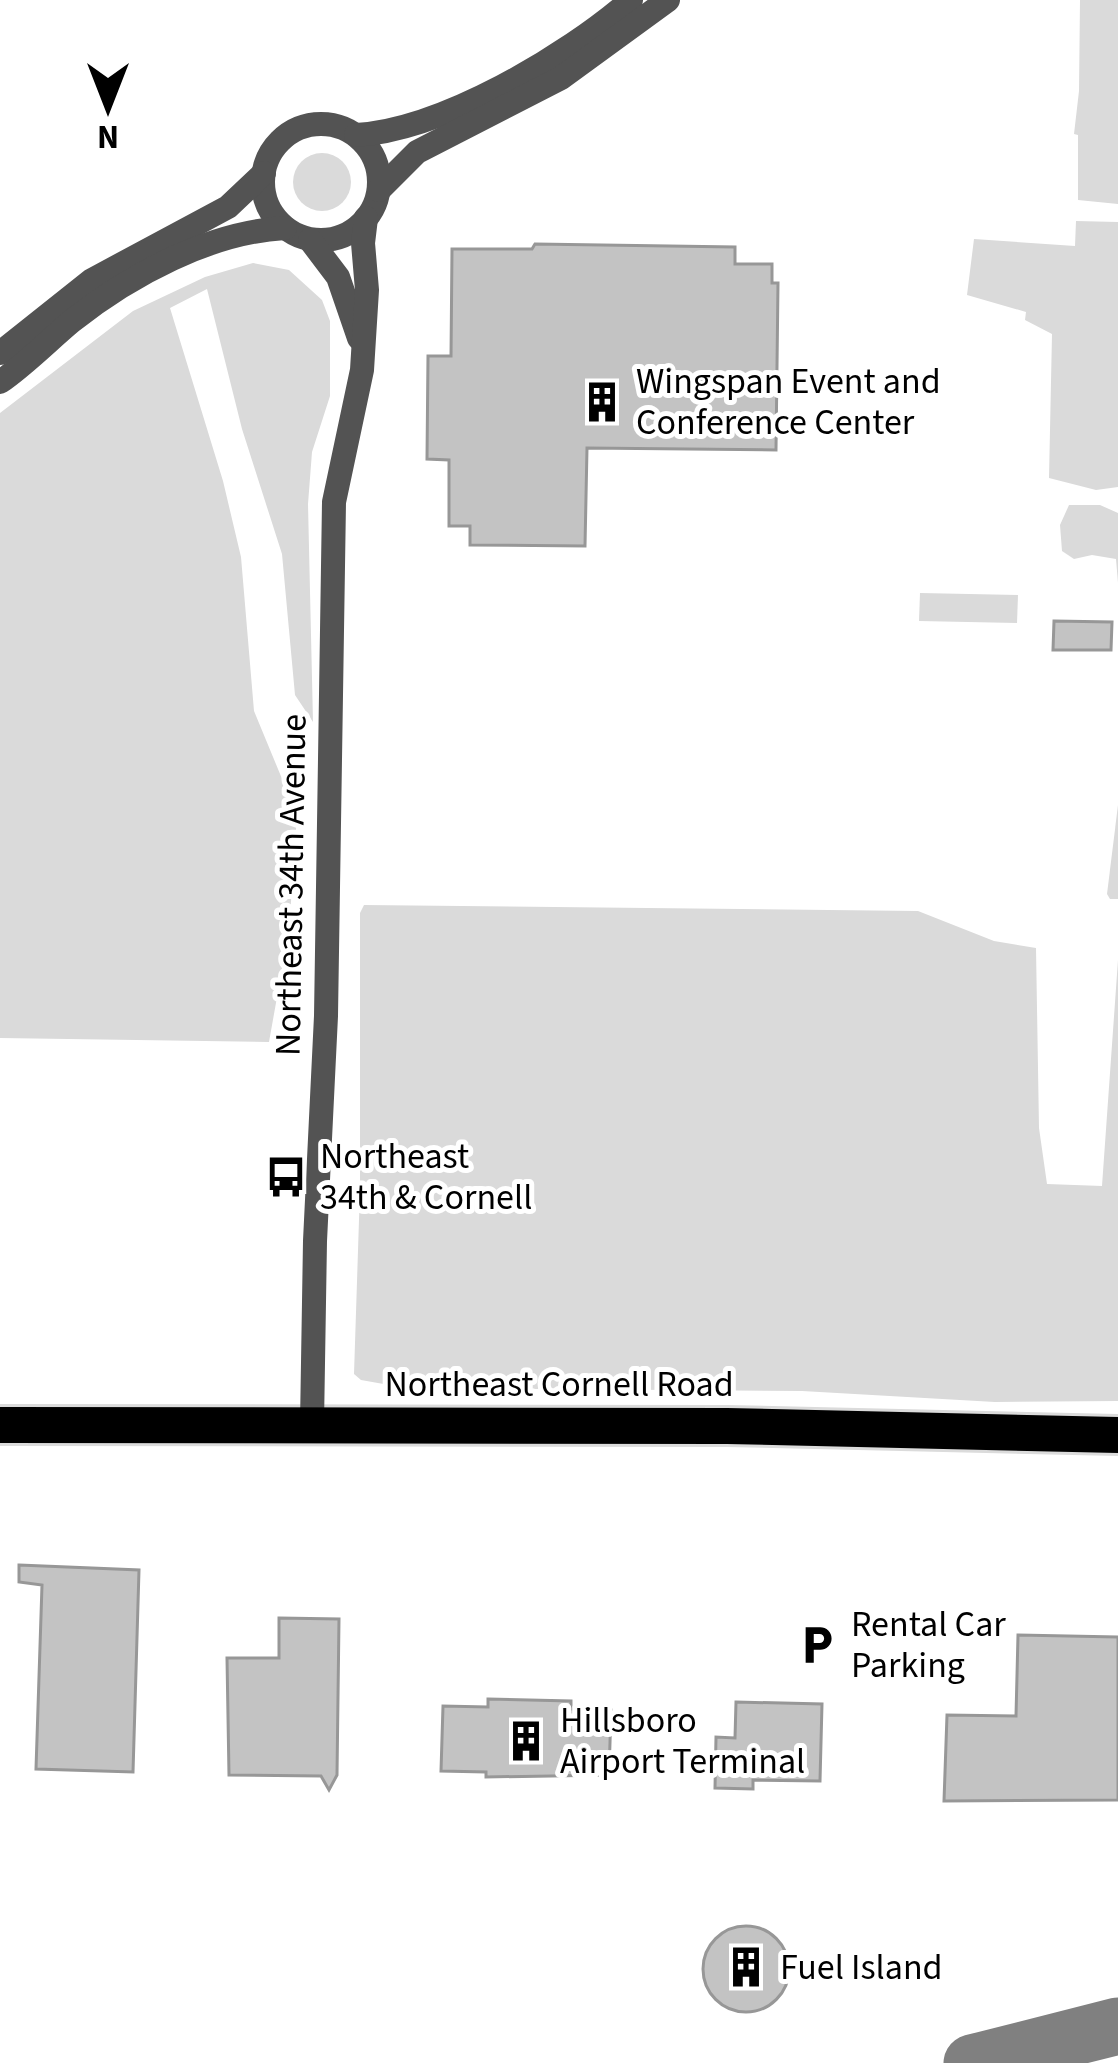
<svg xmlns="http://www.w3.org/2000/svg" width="1118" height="2063" font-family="'Source Sans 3',sans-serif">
<rect width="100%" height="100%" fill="#fff"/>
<!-- green -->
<g fill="#dadada">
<polygon points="1080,0 1118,0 1118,204 1078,200 1078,135 1074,134 1079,91"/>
<circle cx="322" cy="182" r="29"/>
<polygon points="1076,221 1118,222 1118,487 1096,490 1049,478 1052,334 1025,320 1026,312 967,295 974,239 1075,246"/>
<polygon points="253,263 289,270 322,300 330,321 330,396 312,452 308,504 313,722 295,695 282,554 242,429 207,289 170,308 223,481 241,557 254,711 297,815 289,930 269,1042 0,1038 0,413 133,311 205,277"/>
<polygon points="1069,505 1100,505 1118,513 1118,583 1116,559 1092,555 1074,559 1062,551 1060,525"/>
<polygon points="920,593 1018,595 1017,623 919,621"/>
<polygon points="1118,805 1118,899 1110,899 1107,894"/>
<polygon points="364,905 918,911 994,941 1036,948 1039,1128 1047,1184 1102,1186 1118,960 1118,1401 995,1402 802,1391 406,1388 361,1380 354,1374 360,1189 360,913"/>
</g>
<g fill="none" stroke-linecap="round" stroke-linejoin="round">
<!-- taxiway -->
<polyline stroke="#808080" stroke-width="57" points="972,2063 1118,2026"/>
</g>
<!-- building -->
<g fill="#c3c3c3" stroke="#979797" stroke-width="3">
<polygon points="535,244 735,247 735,264 772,264 772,283 778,283 776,450 587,448 585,546 470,545 470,526 449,526 449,460 427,459 428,356 451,356 452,249 532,249"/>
<polygon points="1054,621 1112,622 1111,650 1053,650"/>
<polygon points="19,1565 139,1570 133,1772 36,1769 42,1585 19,1582"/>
<polygon points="279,1618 339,1619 337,1775 329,1790 321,1776 229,1775 227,1658 279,1658"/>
<polygon points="1018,1635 1118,1637 1118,1800 944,1801 947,1715 1016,1716"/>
<polygon points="488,1699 571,1701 571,1709 611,1710 609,1775 486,1777 486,1772 441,1771 443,1706 488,1707"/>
<polygon points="736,1702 822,1704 820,1781 753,1780 753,1789 715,1788 716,1737 735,1738"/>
<circle cx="746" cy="1969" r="43"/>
</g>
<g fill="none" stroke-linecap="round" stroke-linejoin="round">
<!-- highway casing -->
<g stroke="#dbdbdb" stroke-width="42">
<polyline id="highway" points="0,1425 727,1426 1118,1435"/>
</g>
<!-- minor -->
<g stroke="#535353" stroke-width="24">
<circle cx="321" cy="182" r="58"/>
<path d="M356 135C442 130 567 56 631 0"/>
<polyline points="379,190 417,152 561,78 668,0"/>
<polyline points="310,240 338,277 359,338"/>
<polyline points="0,353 92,280 228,207 264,173"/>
<path d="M0 382C26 364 48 341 72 321 130 275 210 232 285 228"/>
<polyline points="312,1424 315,1241 326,1016 334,502 362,370 367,290 363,243 366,218"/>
</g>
<!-- highway -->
<use href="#highway" stroke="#000" stroke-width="36"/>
</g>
<!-- icons -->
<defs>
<g id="building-bare" transform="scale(3.24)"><path d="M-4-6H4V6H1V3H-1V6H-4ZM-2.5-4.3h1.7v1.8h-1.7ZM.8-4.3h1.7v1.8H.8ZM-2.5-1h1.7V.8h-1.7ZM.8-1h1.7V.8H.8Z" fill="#000" stroke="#fff" stroke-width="2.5" paint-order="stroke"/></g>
<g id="bus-bare" transform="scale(3.24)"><path d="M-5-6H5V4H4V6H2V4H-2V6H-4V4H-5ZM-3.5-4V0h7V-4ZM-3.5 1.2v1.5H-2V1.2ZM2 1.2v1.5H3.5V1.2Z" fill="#000" stroke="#fff" stroke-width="2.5" paint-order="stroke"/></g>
<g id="parking-bare" transform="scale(3.24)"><path d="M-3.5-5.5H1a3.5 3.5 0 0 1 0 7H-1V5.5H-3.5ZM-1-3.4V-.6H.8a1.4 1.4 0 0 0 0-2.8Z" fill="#000" stroke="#fff" stroke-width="2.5" paint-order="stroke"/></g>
</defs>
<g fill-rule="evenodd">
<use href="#building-bare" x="602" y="402"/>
<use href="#bus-bare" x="286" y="1177"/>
<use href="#parking-bare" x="817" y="1645"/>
<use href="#building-bare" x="526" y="1741"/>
<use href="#building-bare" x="746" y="1967"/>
</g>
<g text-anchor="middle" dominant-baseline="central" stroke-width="10" stroke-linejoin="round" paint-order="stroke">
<!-- poi labels -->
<g font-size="36" fill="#000" stroke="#fff" text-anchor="start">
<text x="636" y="381">Wingspan Event and<tspan x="636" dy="41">Conference Center</tspan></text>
<text x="320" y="1156">Northeast<tspan x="320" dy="41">34th &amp; Cornell</tspan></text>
<text x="851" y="1624">Rental Car<tspan x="851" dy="41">Parking</tspan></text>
<text x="560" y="1720">Hillsboro<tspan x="560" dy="41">Airport Terminal</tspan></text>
<text x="780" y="1967">Fuel Island</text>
</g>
<!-- street labels -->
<g font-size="36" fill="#000" stroke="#fff">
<text transform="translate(291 885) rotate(-89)">Northeast 34th Avenue</text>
<text x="559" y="1384">Northeast Cornell Road</text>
</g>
</g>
<!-- north arrow -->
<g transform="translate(108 108) rotate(180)" stroke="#ffffff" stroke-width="9" paint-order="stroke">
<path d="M0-9L21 45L0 30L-21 45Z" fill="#000000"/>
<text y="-18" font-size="33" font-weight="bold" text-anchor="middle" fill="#000000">N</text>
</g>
</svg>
